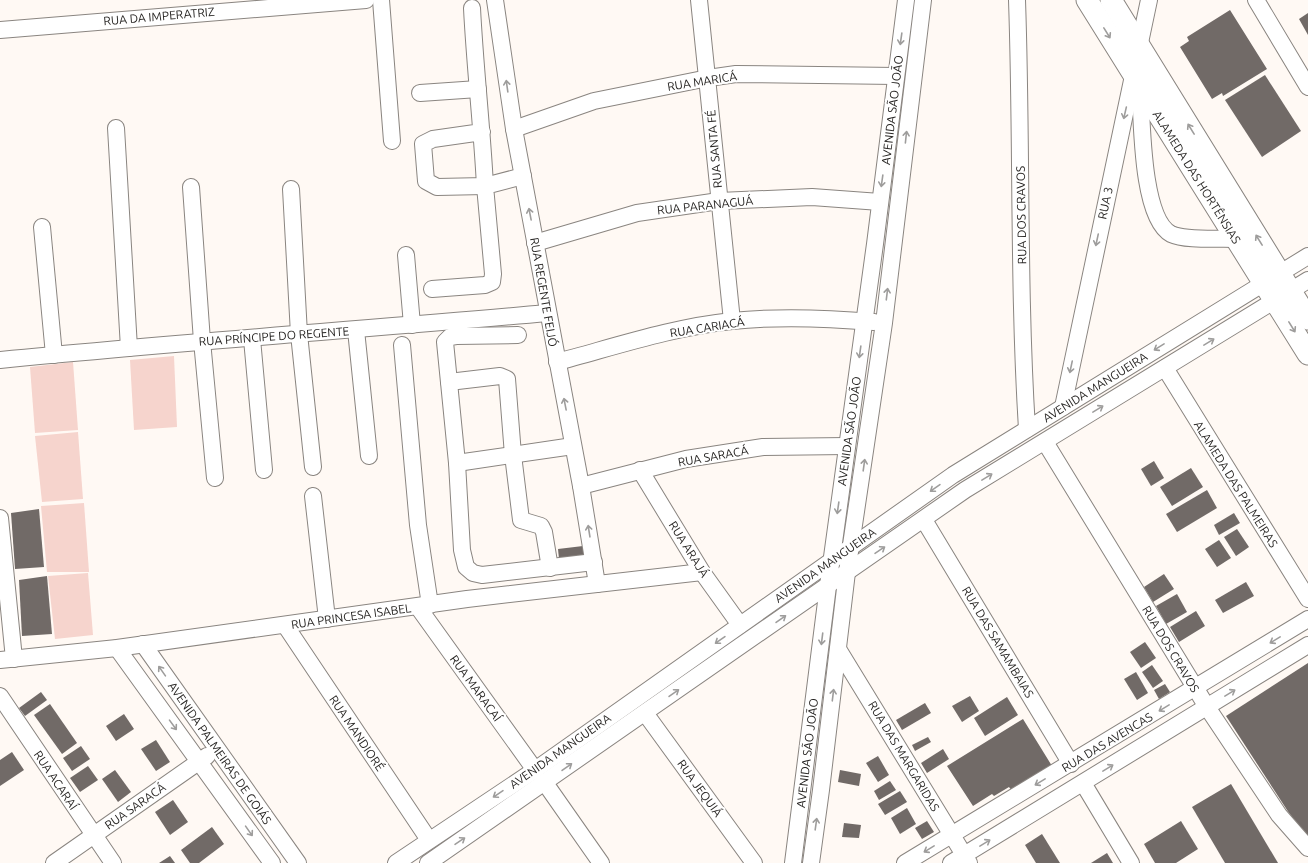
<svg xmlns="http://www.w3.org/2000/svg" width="1308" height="863" font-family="Ubuntu,sans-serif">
<rect width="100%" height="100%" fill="#fff9f4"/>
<!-- green -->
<g fill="#f6d4cd">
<polygon points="174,356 177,427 134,430 130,360"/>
<polygon points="73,362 78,430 35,433 30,367"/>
<polygon points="78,432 83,499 42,502 35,436"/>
<polygon points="84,503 89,572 47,572 41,506"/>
<polygon points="88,573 93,635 55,639 48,576"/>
</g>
<!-- building -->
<g fill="#716a67">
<polygon points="1230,10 1267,69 1223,96 1222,93 1212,99 1180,47 1189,41 1187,37"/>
<polygon points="1308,13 1308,35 1299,19"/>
<polygon points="1265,75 1301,131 1262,157 1225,100"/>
<polygon points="1154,461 1164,478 1151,486 1141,469"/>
<polygon points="1191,468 1203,487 1172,506 1160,487"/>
<polygon points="1207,490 1217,508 1177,532 1166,514"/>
<polygon points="39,509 44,567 15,569 11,513"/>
<polygon points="1234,513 1240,523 1219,535 1214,525"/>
<polygon points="1237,529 1249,547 1236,556 1224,537"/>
<polygon points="1219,540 1231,558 1217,567 1205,549"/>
<polygon points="583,546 584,556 559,559 558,549"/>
<polygon points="1164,574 1174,589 1153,602 1144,587"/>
<polygon points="47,576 52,634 22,636 19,580"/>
<polygon points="1246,582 1254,596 1223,613 1215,600"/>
<polygon points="1177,594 1187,612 1166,624 1156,606"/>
<polygon points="1196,611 1205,626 1179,642 1170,627"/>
<polygon points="1145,642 1156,658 1141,668 1130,652"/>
<polygon points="1308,663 1308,837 1289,813 1226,716"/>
<polygon points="1152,665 1163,681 1153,688 1142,672"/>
<polygon points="1136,672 1148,693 1137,700 1124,679"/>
<polygon points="1165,684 1170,692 1159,699 1154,690"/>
<polygon points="41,692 47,700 25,716 19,708"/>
<polygon points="970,696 979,711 962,722 952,706"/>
<polygon points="1007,697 1018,715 985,736 974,718"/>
<polygon points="925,703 931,713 902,730 896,720"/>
<polygon points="50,704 77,743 62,754 34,715"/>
<polygon points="124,714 134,729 116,741 106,726"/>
<polygon points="1023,719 1052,766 1012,791 1009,787 994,796 992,794 973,806 947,766"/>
<polygon points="928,737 931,742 915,751 912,745"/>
<polygon points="156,740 170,762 156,771 141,749"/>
<polygon points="81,746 90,759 72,771 63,758"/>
<polygon points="943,749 949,759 927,773 921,763"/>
<polygon points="12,752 24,770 0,786 0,760"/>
<polygon points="878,756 889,775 878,782 866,763"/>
<polygon points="88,766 98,780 80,792 70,778"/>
<polygon points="115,770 131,792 118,802 102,779"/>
<polygon points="840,770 861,774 859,786 838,782"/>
<polygon points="890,781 896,790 879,800 874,791"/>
<polygon points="1231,784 1278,863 1225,863 1192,807"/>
<polygon points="900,791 907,802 885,815 878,804"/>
<polygon points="173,800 188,822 170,835 155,812"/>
<polygon points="907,808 916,824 900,834 891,818"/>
<polygon points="927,821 934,832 922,839 915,828"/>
<polygon points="1181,821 1198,849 1176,863 1155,863 1144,844"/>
<polygon points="844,823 861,825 859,838 842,837"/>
<polygon points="212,827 224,844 199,863 190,863 181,850"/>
<polygon points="1042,834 1060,863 1036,863 1025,845"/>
<polygon points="1107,853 1113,863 1091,863"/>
<polygon points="170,856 175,863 159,863"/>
</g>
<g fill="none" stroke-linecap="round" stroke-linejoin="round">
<!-- minor casing -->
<g stroke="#8a8580" stroke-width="18">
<g id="minor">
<polyline points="381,0 392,141"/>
<polyline points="495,0 514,129 581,486 597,584"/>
<polyline points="699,0 732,321"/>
<path d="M1017 0C1022 143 1018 286 1027 429"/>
<polyline points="1256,0 1308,87"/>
<path d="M472 8C475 68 482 127 485 186L437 187 426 181 423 144 433 139 482 132"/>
<polyline points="0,30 366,0"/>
<path d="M1140 87C1142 118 1141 218 1171 234 1186 241 1219 238 1236 239"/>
<polyline points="420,93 478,89"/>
<polyline points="116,128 129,348"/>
<polyline points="514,129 594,101 708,78 736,74 896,76"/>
<polyline points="191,187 202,341 215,478"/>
<polyline points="291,189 299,334 313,467"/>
<polyline points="42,227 54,355"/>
<polyline points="535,243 637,213 719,201 812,197 880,202"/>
<polyline points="406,255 412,325"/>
<polyline points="432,289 485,285 492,282 493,274 485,186 523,176"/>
<polyline points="356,330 369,456"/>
<polyline points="518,335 456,336 450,337 445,342 457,463 462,550 466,567 473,573 482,575 594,562"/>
<polyline points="252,339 264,470"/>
<polyline points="402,345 418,525 430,605"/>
<path d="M0 360C183 342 365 329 548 313"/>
<path d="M557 362C614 347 673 327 732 321 779 316 827 318 874 322"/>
<polyline points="1165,368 1308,599"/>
<polyline points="449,382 500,376 507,379 513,455 521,520 541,526 544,532 550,568"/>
<polyline points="1063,407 1149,0"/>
<polyline points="1045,442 1207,707 1279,815 1308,848"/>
<polyline points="457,463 573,446"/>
<polyline points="640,470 702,572 740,625"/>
<polyline points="581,486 686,459 763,447 847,446"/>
<polyline points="313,496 327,619"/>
<polyline points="0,518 14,659"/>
<polyline points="924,520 1071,764"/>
<polyline points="418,607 535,770"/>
<polyline points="285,625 429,840"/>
<polyline points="143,644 298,863"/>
<polyline points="117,648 272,863"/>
<polyline points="838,649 969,863"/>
<polyline points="0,660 117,648 467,599 702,572"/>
<polyline points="0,696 113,863"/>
<polyline points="645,713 754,863"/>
<polyline points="545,783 601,863"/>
<polyline points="1083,783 1131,863"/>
<polyline points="54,863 207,756"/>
<polyline points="396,863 535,770 953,475 1308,256"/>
<polyline points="428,863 965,490 1308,280"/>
<polyline points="793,863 828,586 875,244 906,0"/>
<polyline points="811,863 821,790 847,572 884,323 923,0"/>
<polyline points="905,863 1308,619"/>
<polyline points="951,863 1308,645"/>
</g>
</g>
<!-- major casing -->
<g stroke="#8a8580" stroke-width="23">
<g id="major">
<polyline points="1087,0 1308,354"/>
<polyline points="1111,0 1308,319"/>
</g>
</g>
<!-- minor -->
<use href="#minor" stroke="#fff" stroke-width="16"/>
<!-- major -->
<use href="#major" stroke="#fff" stroke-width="21"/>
</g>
<!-- one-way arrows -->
<defs><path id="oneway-shaft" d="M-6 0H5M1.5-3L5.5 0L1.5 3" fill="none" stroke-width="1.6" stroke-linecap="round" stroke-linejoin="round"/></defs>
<g stroke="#9e9d9c">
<use href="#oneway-shaft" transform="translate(1107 33) rotate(58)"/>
<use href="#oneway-shaft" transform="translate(901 39) rotate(98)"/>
<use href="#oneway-shaft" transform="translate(507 86) rotate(-98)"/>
<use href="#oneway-shaft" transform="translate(1125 113) rotate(103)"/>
<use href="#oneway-shaft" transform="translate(1191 129) rotate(-122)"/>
<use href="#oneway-shaft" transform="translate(906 137) rotate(-84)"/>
<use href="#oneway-shaft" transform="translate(882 181) rotate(98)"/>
<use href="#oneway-shaft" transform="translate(530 214) rotate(-101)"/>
<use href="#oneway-shaft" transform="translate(1097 240) rotate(102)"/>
<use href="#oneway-shaft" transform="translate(1259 240) rotate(-122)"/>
<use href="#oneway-shaft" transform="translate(887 294) rotate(-83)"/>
<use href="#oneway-shaft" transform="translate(1292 327) rotate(58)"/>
<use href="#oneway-shaft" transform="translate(1209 342) rotate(-31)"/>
<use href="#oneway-shaft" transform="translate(1159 347) rotate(148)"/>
<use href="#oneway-shaft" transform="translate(860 352) rotate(98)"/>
<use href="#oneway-shaft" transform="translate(1071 367) rotate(102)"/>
<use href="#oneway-shaft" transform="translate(565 404) rotate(-101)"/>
<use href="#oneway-shaft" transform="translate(1098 409) rotate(-31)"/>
<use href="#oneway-shaft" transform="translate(864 465) rotate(-82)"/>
<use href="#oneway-shaft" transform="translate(987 477) rotate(-31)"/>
<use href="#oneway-shaft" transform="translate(935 488) rotate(145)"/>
<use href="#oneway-shaft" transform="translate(838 508) rotate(98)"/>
<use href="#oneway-shaft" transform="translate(589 531) rotate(-99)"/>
<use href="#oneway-shaft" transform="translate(880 550) rotate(-34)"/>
<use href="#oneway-shaft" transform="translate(781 619) rotate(-35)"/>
<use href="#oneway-shaft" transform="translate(822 639) rotate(97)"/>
<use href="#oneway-shaft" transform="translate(720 640) rotate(145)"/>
<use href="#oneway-shaft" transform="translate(1275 640) rotate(149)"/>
<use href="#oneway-shaft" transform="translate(162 671) rotate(-125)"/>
<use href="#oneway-shaft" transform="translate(674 693) rotate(-35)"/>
<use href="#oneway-shaft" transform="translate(1230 693) rotate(-31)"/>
<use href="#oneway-shaft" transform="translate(833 695) rotate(-83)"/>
<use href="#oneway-shaft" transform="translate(1164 708) rotate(149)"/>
<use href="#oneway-shaft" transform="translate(173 725) rotate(54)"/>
<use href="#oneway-shaft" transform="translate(567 767) rotate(-35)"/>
<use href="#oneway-shaft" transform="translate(1108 768) rotate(-31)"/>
<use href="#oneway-shaft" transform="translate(1040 782) rotate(149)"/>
<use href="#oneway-shaft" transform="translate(498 794) rotate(146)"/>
<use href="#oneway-shaft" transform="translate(816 824) rotate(-82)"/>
<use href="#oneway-shaft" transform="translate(249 831) rotate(55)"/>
<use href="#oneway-shaft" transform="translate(460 841) rotate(-34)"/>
<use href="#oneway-shaft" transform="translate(985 843) rotate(-31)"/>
<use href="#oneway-shaft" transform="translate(929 849) rotate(149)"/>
</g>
<g text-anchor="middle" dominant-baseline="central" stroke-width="4" stroke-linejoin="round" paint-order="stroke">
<!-- street labels -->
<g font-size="12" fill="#282624" stroke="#fff">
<text transform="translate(159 16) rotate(-5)">RUA DA IMPERATRIZ</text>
<text transform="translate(702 81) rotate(-9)">RUA MARICÁ</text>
<text transform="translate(892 110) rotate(-83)">AVENIDA SÃO JOÃO</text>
<text transform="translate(714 149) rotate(-95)">RUA SANTA FÉ</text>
<text transform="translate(1197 177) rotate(58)">ALAMEDA DAS HORTÊNSIAS</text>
<text transform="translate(1105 203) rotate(-78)">RUA 3</text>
<text transform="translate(705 205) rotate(-6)">RUA PARANAGUÁ</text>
<text transform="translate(1021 215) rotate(-91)">RUA DOS CRAVOS</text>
<text transform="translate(544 292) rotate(80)">RUA REGENTE FEIJÓ</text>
<text transform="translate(707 327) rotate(-9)">RUA CARIACÁ</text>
<text transform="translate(274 336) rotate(-4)">RUA PRÍNCIPE DO REGENTE</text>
<text transform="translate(1095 387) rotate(-32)">AVENIDA MANGUEIRA</text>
<text transform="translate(849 431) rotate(-82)">AVENIDA SÃO JOÃO</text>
<text transform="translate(713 456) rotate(-10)">RUA SARACÁ</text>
<text transform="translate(1236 484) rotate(58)">ALAMEDA DAS PALMEIRAS</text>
<text transform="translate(689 549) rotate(58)">RUA ARAJÁ</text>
<text transform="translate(825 565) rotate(-35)">AVENIDA MANGUEIRA</text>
<text transform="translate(351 616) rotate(-8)">RUA PRINCESA ISABEL</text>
<text transform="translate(998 642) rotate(59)">RUA DAS SAMAMBAIAS</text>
<text transform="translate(1171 649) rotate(59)">RUA DOS CRAVOS</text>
<text transform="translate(476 688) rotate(54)">RUA MARACAÍ</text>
<text transform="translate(357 733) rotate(56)">RUA MANDIORÉ</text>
<text transform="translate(1107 742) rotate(-31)">RUA DAS AVENCAS</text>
<text transform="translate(560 751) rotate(-35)">AVENIDA MANGUEIRA</text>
<text transform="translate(220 753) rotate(55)">AVENIDA PALMEIRAS DE GOIÁS</text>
<text transform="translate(807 753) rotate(-83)">AVENIDA SÃO JOÃO</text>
<text transform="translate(904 756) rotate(59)">RUA DAS MARGARIDAS</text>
<text transform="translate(56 780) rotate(56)">RUA ACARAÍ</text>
<text transform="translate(700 788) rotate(54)">RUA JEQUIÁ</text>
<text transform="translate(135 806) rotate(-35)">RUA SARACÁ</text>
</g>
</g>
</svg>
